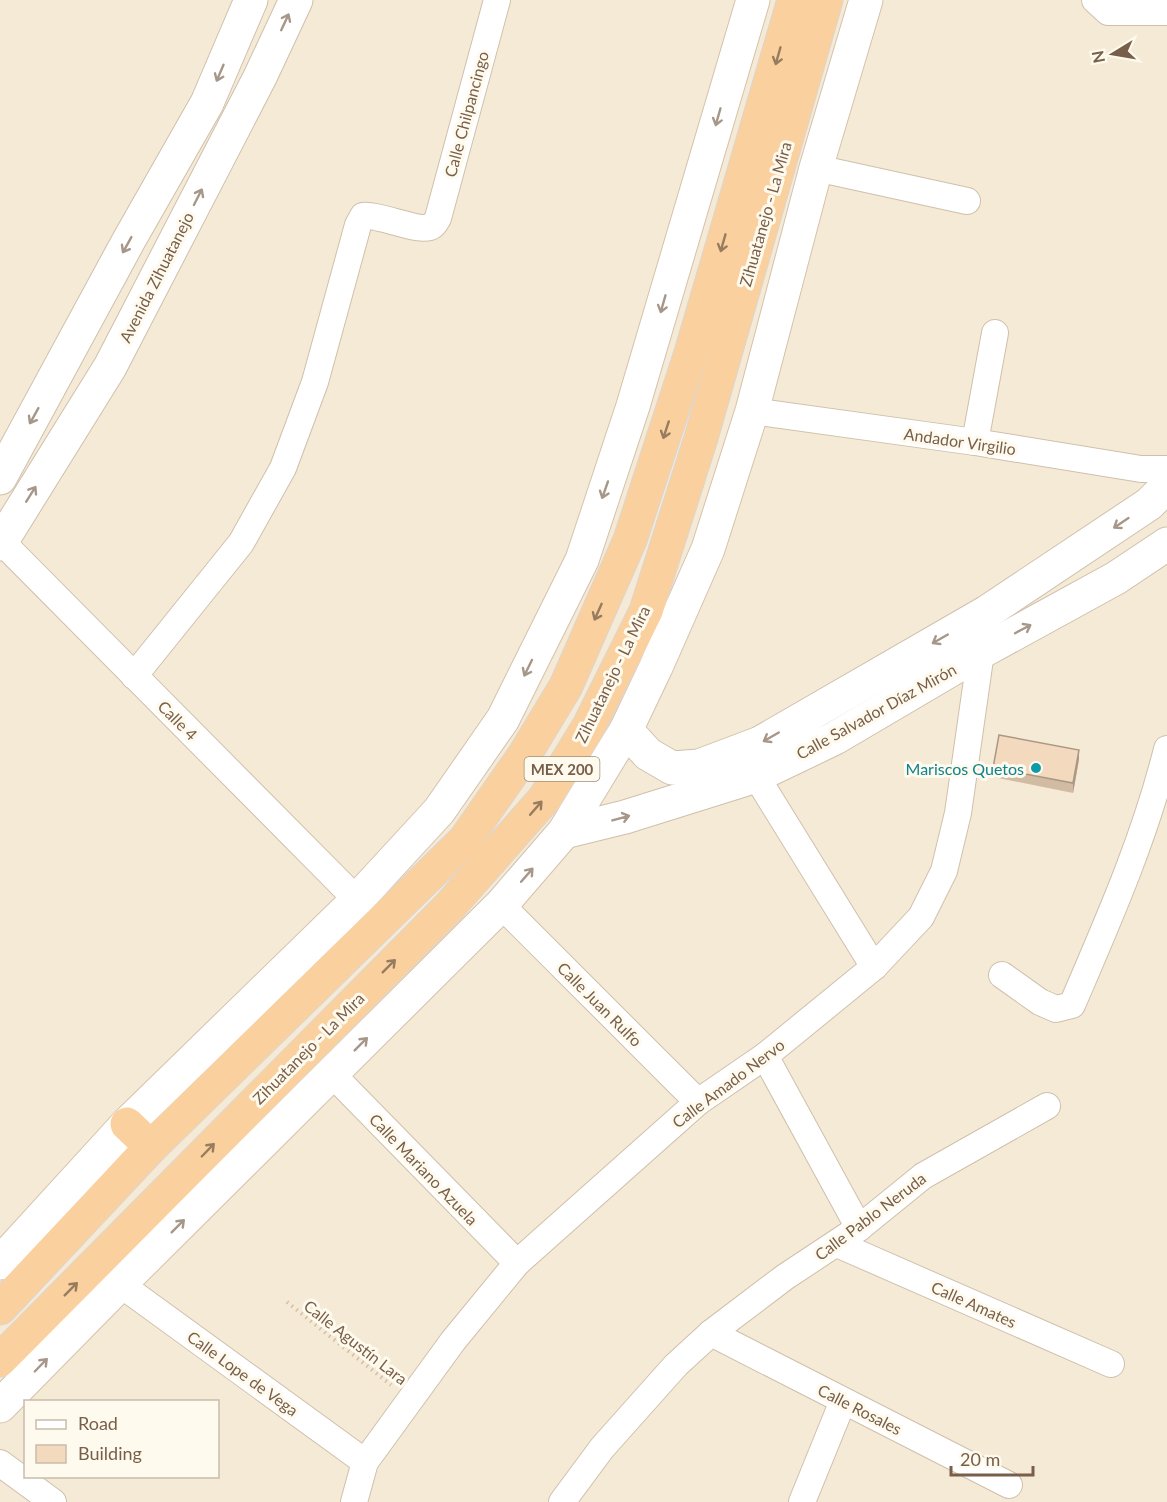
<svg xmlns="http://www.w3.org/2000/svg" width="1167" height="1502" font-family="Lato,sans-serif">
<rect width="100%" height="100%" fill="#fdf7e7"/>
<!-- residential -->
<path fill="#f5ead5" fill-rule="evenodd" d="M0 0H1167V1502H0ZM26 1402H218V1476H26Z"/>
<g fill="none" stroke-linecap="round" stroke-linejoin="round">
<!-- minor casing -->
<g stroke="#cfc0ac" stroke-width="28">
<g id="minor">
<polyline points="1095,0 1108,12 1167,12"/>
<polyline points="816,168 967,201"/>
<polyline points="752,411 975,442 1141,469 1167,469"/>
<polyline points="975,442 995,333"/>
<polyline points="0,540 357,900"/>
<path d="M134 676 241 543 283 468 315 382 358 225 363 216C380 214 421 234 432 226 435 224 436 221 438 218L497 0"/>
<polyline points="756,776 874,967"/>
<polyline points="501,905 698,1102"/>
<path d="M1002 975 1040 1002 1056 1009 1072 1005C1108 921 1145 838 1167 749"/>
<polyline points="765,1056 859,1228"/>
<polyline points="332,1074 517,1263"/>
<polyline points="837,1244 1111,1364"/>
<polyline points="120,1284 365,1462"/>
<polyline points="711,1333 1009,1485"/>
<polyline points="0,1463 53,1502"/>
<polyline points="354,1502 365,1462 453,1341 517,1263 698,1102 765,1056 874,967 921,917 944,871 958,813 983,638"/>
<polyline points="562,1502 602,1448 676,1365 711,1333 785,1277 859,1228 923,1176 1047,1106"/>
<polyline points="802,1502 843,1401"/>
</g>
</g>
<!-- tertiary casing -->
<g stroke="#cfc0ac" stroke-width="35">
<g id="tertiary">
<polyline points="0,478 129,240 207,103 251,0"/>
<polyline points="0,544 110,367 260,77 296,0"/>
<polyline points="626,730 648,754 672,768 699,766 760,743 987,612 1149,504 1167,486"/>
<polyline points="564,832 625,817 756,776 835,738 981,652 1116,578 1167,544"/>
</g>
</g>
<!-- secondary casing -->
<g stroke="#d5c2ac" stroke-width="35">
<g id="secondary">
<polyline points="0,1263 127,1124 357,900 439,811 503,719 582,560 633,406 753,0"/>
<polyline points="0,1406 120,1284 501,905 564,832 626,730 656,667 708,549 752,411 816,168 866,0"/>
</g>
</g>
<!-- trunk casing -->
<g stroke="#dcd5d0" stroke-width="35">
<g id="trunk">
<polyline points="127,1124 151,1147"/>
<polyline points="0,1308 151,1147 465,840 525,754 566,686 630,540 691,353 794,0"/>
<polyline points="0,1360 449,907 545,798 589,726 646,611 701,438 826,0"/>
</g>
</g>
<!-- path -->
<polyline stroke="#d8bca1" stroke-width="4" stroke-dasharray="1.5 4.5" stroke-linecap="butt" points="287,1302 391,1385"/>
<!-- minor -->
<use href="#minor" stroke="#fff" stroke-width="26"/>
<!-- tertiary -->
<use href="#tertiary" stroke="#fff" stroke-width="33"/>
<!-- secondary -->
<use href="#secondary" stroke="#fff" stroke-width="33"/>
<!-- trunk -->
<use href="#trunk" stroke="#fad19e" stroke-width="33"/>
</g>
<!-- wall -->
<polygon fill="#d1bba3" points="1079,759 1073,793 993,777 993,768"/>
<!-- shaded-wall -->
<polygon fill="#aa9885" points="1079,750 1079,759 1073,793 1073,783"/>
<!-- building -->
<polygon fill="#f3d9be" stroke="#aa9885" stroke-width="1.5" points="999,735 1079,750 1073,783 993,768"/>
<!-- one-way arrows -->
<defs><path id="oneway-shaft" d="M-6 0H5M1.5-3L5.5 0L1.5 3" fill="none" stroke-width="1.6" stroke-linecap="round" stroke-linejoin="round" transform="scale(1.5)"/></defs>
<g stroke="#a79789">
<use href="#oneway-shaft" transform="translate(285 22) rotate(-65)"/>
<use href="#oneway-shaft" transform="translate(220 73) rotate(113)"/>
<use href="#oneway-shaft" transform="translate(718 117) rotate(106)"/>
<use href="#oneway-shaft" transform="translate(198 197) rotate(-63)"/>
<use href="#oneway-shaft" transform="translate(127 245) rotate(119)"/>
<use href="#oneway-shaft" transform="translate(663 304) rotate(106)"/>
<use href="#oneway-shaft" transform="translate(34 416) rotate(119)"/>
<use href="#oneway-shaft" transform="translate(605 490) rotate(109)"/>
<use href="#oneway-shaft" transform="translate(31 494) rotate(-58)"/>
<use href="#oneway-shaft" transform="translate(1121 523) rotate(146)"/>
<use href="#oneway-shaft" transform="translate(1023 629) rotate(-28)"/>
<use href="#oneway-shaft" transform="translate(940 639) rotate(150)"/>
<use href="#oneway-shaft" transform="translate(528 668) rotate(116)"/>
<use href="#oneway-shaft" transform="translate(771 737) rotate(150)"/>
<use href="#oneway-shaft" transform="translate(621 818) rotate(-15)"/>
<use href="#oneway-shaft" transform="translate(527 875) rotate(-49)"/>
<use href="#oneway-shaft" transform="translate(361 1044) rotate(-45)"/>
<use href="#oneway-shaft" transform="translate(178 1226) rotate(-45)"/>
<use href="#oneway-shaft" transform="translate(41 1365) rotate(-46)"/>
</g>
<g stroke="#987c5f">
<use href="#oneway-shaft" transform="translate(778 56) rotate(106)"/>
<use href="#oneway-shaft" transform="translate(723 243) rotate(106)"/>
<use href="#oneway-shaft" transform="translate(666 430) rotate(108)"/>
<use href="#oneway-shaft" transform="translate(598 612) rotate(114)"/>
<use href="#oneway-shaft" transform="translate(536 808) rotate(-49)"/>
<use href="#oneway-shaft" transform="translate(389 966) rotate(-45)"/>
<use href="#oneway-shaft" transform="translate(208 1150) rotate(-46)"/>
<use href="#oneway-shaft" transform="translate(71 1289) rotate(-45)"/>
</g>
<!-- markers -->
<circle fill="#0f9aa8" stroke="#fffaee" stroke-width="2" cx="1036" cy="768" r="6"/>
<g text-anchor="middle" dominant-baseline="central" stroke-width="6" stroke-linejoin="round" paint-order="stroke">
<!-- shield labels -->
<rect fill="#fffaee" stroke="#a08e7b" stroke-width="1.5" x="524.5" y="757" width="75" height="24" rx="4.5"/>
<g font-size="15" font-weight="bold" fill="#785f4a">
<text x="562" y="769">MEX 200</text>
</g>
<!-- street labels -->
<g font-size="16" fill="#785f4a" stroke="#fffaee">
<text transform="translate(466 114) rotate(-75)">Calle Chilpancingo</text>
<text transform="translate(765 214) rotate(-74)">Zihuatanejo - La Mira</text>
<text transform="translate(156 277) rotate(-63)">Avenida Zihuatanejo</text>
<text transform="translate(960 441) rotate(8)">Andador Virgilio</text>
<text transform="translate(612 674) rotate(-64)">Zihuatanejo - La Mira</text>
<text transform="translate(876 711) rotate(-29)">Calle Salvador Díaz Mirón</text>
<text transform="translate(178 720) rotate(45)">Calle 4</text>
<text transform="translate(600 1004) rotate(45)">Calle Juan Rulfo</text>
<text transform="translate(308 1048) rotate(-45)">Zihuatanejo - La Mira</text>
<text transform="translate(728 1083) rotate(-37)">Calle Amado Nervo</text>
<text transform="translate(424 1169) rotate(46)">Calle Mariano Azuela</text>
<text transform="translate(870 1216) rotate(-37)">Calle Pablo Neruda</text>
<text transform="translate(974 1304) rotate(24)">Calle Amates</text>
<text transform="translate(356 1342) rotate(38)">Calle Agustín Lara</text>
<text transform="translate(243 1373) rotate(36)">Calle Lope de Vega</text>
<text transform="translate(860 1409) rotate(27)">Calle Rosales</text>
</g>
<!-- culture labels -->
<g font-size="16" fill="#0d838f" stroke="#fffaee" text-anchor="end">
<text x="1024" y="768">Mariscos Quetos</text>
</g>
</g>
<!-- legend -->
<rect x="24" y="1400" width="195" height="78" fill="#fffaee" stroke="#c9bcac" stroke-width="1.5"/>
<rect x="36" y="1420" width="30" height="9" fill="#ffffff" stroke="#c9bcac" stroke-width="1.5"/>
<text x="78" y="1430" font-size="18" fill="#785f4a">Road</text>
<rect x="36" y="1445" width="30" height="18" fill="#f3d9be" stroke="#c9bcac" stroke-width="1.5"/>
<text x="78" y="1460" font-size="18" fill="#785f4a">Building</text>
<!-- north arrow -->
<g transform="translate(1113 54) rotate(259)" stroke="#fffaee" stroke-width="4.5" paint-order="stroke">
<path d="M0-4.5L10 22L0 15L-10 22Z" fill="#785f4a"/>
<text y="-9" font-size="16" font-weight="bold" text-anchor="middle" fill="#785f4a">N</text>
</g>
<!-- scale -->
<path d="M951 1466v9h82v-9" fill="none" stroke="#785f4a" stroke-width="3"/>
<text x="960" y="1466" font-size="18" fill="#785f4a" stroke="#fffaee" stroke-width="4.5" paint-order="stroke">20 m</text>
</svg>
